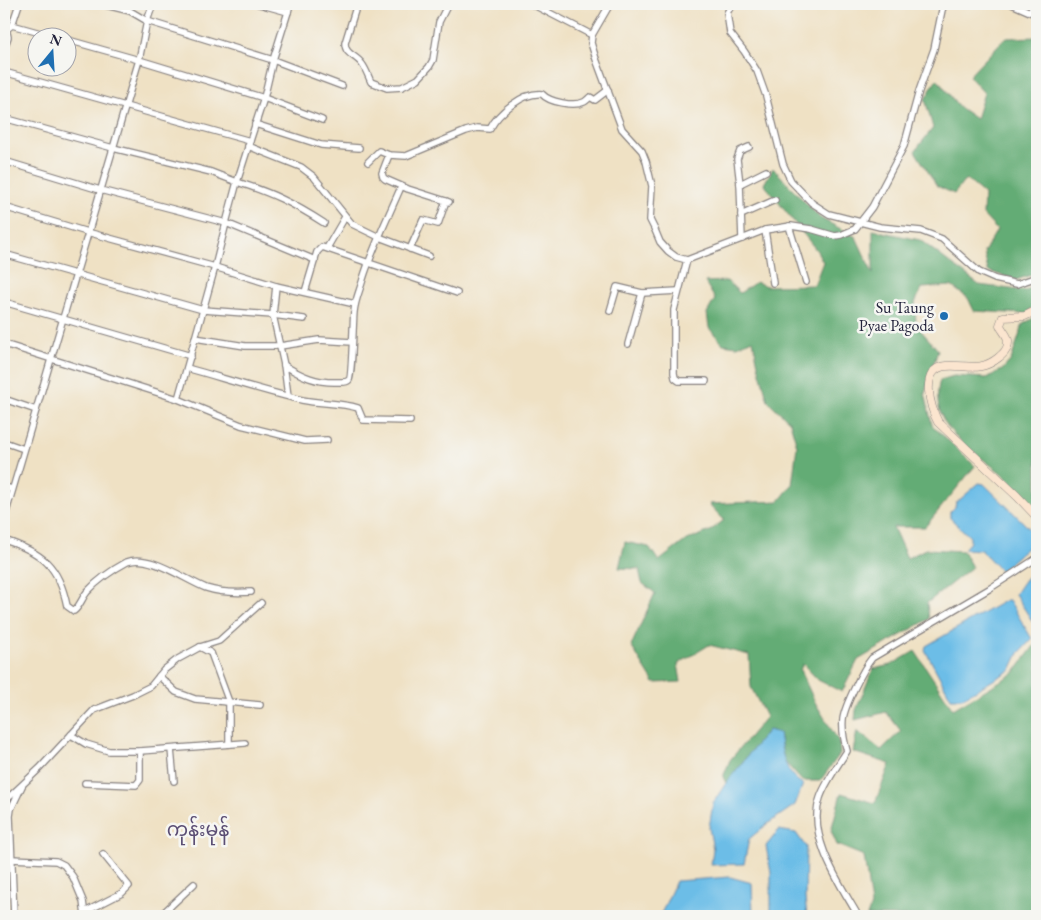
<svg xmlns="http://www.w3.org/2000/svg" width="1041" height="920" font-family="'EB Garamond','Noto Sans Myanmar',serif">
<rect width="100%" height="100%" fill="#f6f6f2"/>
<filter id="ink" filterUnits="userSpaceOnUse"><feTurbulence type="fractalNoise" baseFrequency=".02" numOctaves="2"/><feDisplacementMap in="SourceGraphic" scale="10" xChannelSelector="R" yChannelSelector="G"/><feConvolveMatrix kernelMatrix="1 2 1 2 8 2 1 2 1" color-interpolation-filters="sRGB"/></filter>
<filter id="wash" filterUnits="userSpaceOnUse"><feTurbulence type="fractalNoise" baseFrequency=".0096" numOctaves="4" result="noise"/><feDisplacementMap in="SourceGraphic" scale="20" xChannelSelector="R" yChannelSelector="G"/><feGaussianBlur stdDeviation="1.12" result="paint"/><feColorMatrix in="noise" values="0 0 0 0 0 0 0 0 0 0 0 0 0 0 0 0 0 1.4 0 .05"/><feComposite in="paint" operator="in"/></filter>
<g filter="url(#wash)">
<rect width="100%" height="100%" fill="#efe1c4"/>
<!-- forest -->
<g fill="#64ac74" stroke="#436758">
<polygon points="1037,37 1037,273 1016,280 988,271 984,252 997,230 983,215 984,194 966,179 954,194 937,186 915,151 933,128 925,99 937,79 959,107 976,119 984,93 969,76 1005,38"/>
<polygon points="773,168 820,218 856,237 873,274 873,230 920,240 979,285 1026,291 1037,285 1037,303 1026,314 974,311 968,298 951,286 922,288 915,303 916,325 938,350 925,393 932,425 975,466 925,527 893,527 907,558 926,549 963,551 972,567 927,603 929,619 858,660 842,692 818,680 803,664 800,670 816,704 839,742 840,754 820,781 802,781 784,761 779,733 768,730 726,783 723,777 730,760 766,717 751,687 749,655 709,645 678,664 681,682 654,683 631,646 655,593 642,583 639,569 619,568 625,542 649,547 659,561 685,541 710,531 724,520 709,504 779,501 792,485 797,446 790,422 768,401 759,369 753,340 737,346 723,344 709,328 707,313 715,299 705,282 727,281 740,293 756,282 766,286 814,285 823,262 817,251 764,184"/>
<path d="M1037 316V511C1025 498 1013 483 1000 472 970 449 927 425 940 380L954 376 986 378 1002 370 1011 360 1023 324Z"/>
<polygon points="1037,642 1037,916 867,916 871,905 864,856 837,845 831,831 841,793 875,803 890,764 853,752 857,731 881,750 901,731 886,712 855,720 856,710 873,669 891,665 915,651 953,709 1014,673"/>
</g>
<!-- water -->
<g fill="#6cbde7" stroke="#477091">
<polygon points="979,483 984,484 1037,536 1037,539 1001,571 981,550 964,549 970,542 970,537 950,518 950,512 955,507 956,503"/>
<path d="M1037 569V624H1034L1015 594C1021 585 1027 574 1037 569Z"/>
<polygon points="1006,600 1009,600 1032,639 1019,653 1011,670 962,698 951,698 925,650 926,646"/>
<path d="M768 730 779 733C782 752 784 774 803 784L795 805 766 825 749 839 744 864 711 865 713 849 709 828 713 803 726 783Z"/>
<polygon points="779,830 796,833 806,847 805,898 807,916 771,916 771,873 766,846"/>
<polygon points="730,877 752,883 753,916 660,916 676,881"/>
</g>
</g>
<g filter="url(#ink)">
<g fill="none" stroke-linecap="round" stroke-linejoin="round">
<!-- street casing -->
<g stroke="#888280" stroke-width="8">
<g id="street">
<polyline points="102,4 130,11 147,21 273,60 288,12"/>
<polyline points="259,4 288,12 290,4"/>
<path d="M357 4 345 43C345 55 356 55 362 64 366 69 368 76 371 82L387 88 402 87 418 79 429 67 433 60 439 22 448 4"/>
<polyline points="532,4 592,35"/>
<polyline points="610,4 592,35 591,43 596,59 622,129 642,151 646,161 652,186 650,220 655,230 660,242 668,251 676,257 687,260 765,230 791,226 811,229 835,236 841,235 855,229 872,207 904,146 919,91 934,49 942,10 945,4"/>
<polyline points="732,4 727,13 730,33 744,51 757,71 766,96 783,164 791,181 812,203 829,214 880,227 921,231 942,239 979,272 995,279 1017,284 1037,277"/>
<polyline points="1012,4 1037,15"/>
<polyline points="1030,11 1035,4"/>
<polyline points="12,25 19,4"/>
<polyline points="7,29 12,25 58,38"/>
<polyline points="68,40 139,60 264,98 273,60 342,86"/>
<polyline points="4,49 8,37 6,28"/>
<polyline points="4,72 250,141 264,98 322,120"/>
<polyline points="4,118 113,148 211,172 237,182 250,141"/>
<polyline points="255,124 321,145 359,148"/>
<polyline points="248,146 301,167 314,177 352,224 379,237 429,256"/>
<polyline points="389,155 382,173 383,177 385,179 408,189 449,202"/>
<path d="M4 161 100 190 226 223 237 182C272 193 293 203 324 223"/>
<path d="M368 162 379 151 389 155 406 156 466 131 477 128 490 129C498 113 523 92 542 94 549 102 574 107 584 102 586 101 588 99 590 97L595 100 608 90"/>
<polyline points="740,184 766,171"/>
<polyline points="4,207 87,232 215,267 226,223 315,260"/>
<polyline points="741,215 775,200"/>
<polyline points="789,226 806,282"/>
<polyline points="765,230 773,283"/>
<polyline points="742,239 740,184 737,159 740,151 749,147"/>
<polyline points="327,248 345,217"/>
<polyline points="410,249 423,220 438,224 446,201"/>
<polyline points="4,254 203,310 215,267 276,286 355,304"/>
<polyline points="687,260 674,310 674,373 675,378 679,381 706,381"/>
<polyline points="276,286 273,315 284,365 288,396"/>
<polyline points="305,292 317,252 322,247 457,293"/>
<polyline points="4,302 191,356"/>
<polyline points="610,311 617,287 642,293 678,291"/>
<polyline points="195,338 245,346 280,346 319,340 352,342"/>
<polyline points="4,344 178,399 241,425 305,441 327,440"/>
<polyline points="628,344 642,293"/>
<path d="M284 365C301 376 317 383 338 382 342 382 346 383 349 380 352 377 353 321 354 312 355 300 360 290 363 279 373 247 388 217 401 187"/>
<path d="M187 368C226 379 263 391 302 400 321 404 340 402 358 408L363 420 410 421"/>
<polyline points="4,399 36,410"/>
<polyline points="178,399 203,310 273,315 304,319"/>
<polyline points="4,442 24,449"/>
<polyline points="4,487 12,489"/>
<polyline points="4,519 139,60 147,21 153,4"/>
<path d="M4 540C42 552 59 566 67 606L74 611C80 606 82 598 87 592 97 581 114 569 127 562 149 553 185 580 206 588 221 593 235 593 251 592"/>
<polyline points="200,647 211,653 229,702 229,744"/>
<polyline points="159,676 176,692 195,699 260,705"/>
<polyline points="71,735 86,744 109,751 140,751 245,743"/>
<polyline points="171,749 174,781"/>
<polyline points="85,783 136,785 140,780 140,751"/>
<polyline points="4,802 40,768 94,710 133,695 151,686 164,670 178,659 200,647 219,641 261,603"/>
<polyline points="11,859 56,861 64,865 73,877 83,901 85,916"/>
<polyline points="85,912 122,893 129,886 103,854"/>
<polyline points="14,916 10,816 11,809 22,786"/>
<polyline points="160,916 194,884"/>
<path d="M855 916 856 912C838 881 807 835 820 798 825 783 838 765 847 751 844 741 842 730 843 719 845 705 863 669 872 658L989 589 1037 558"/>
</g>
</g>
<!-- secondary casing -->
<g stroke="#888280" stroke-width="9">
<path id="secondary" d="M1037 310 1025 316 1003 317 1000 325C1002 331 1009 336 1008 342 1008 350 1003 354 998 358 979 373 966 364 946 366 919 368 930 408 938 422L1017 496 1037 517"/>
</g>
<!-- street -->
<use href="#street" stroke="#fff" stroke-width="5.5"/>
<!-- secondary -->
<use href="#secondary" stroke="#fbe5cf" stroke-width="8"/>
</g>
</g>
<!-- markers -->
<circle fill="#1f6fb2" stroke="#f6f6f2" stroke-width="2" cx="944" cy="316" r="5"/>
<g text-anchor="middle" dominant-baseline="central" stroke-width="5" stroke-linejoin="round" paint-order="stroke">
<!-- poi labels -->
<g font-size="16" fill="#22223b" stroke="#f6f6f2" text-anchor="end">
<text x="934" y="307">Su Taung<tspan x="934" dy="18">Pyae Pagoda</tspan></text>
</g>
<!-- quarter labels -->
<g font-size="19" fill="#5b4e74" stroke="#f6f6f2">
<text x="198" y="829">ကုန်းမုန်</text>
</g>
</g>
<!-- margin -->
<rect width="1041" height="920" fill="none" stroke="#f6f6f2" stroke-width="20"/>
<!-- north arrow -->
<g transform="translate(52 52) rotate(18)"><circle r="24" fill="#f6f6f2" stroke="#a1a1a9"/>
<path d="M0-4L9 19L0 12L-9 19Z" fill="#1f6fb2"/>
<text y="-8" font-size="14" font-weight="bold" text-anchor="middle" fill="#22223b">N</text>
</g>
</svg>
